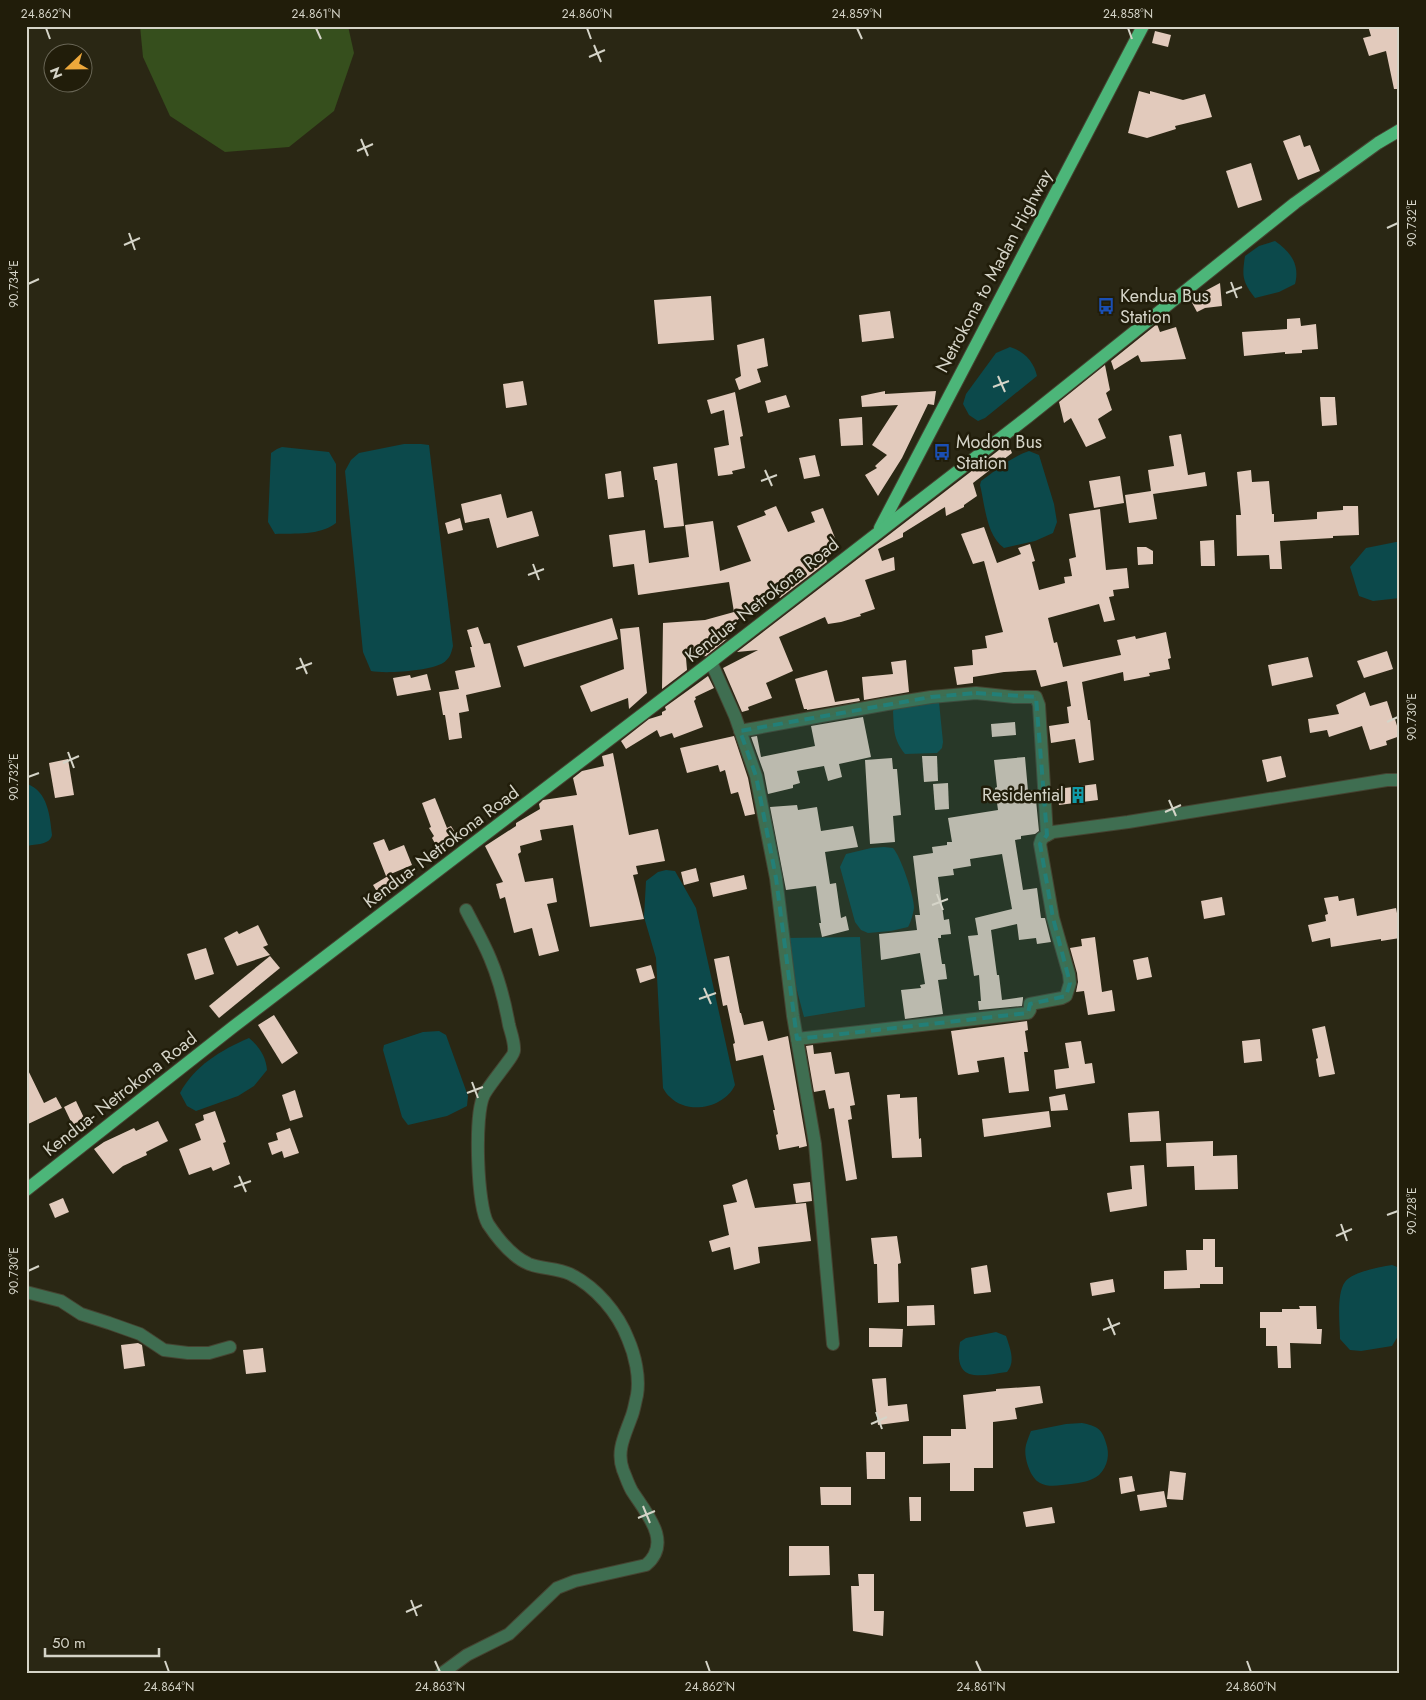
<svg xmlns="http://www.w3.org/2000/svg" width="1426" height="1700" font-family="Jost,sans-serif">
<rect width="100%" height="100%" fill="#2a2714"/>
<!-- green -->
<polygon fill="#364f1d" points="140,26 348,26 354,53 334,111 289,147 225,152 170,116 143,57"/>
<!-- water -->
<g fill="#0c494b">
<path d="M1275 241C1291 252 1300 265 1295 284L1279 292 1255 298C1242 281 1242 276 1245 256L1259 246Z"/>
<path d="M1010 347C1024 351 1034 362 1037 376L985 418 978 421 969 415 963 404 966 394 996 353Z"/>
<path d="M404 444H421L429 445 453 646C451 654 450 658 443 663 430 671 385 674 371 671L363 652 345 471 351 460 359 453Z"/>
<path d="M282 447 329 452 336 464V523C319 536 296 533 275 534L268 522 271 453 277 449Z"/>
<path d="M1029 451 1039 455 1054 504 1057 522 1053 533 1035 541 1004 548C986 535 985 505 980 485L981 481C996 470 1011 457 1029 451Z"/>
<polygon points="1396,542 1400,542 1400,598 1373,601 1359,596 1350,567 1366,548"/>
<path d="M933 700 939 702 943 742 942 748 937 753 905 754C893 739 894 729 893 711L895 708Z"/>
<path d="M27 784C48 791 50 817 52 835 50 845 36 844 27 846H26Z"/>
<path d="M884 847 893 848C901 857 914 896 914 908 913 914 911 922 908 927L891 931 868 933 861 930 855 922 840 867 846 854 871 848Z"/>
<path d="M666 870 675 871 696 908 735 1085C725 1107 689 1116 670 1097 667 1095 665 1091 663 1088L656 958 644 917 646 881 658 872Z"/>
<polygon points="860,937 865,1007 804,1017 783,938"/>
<polygon points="439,1031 446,1035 468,1096 467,1106 447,1116 408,1125 402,1117 383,1050 384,1045 423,1032"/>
<path d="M249 1038C259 1046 266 1057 267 1070L254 1086 238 1096 196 1111 187 1106 180 1093C194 1066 221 1050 249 1038Z"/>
<path d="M1392 1265 1400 1268V1329L1398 1336 1392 1346 1361 1351 1350 1350 1340 1339C1340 1325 1336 1294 1345 1282 1352 1272 1380 1267 1392 1265Z"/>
<path d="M996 1332 1006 1336C1010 1348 1016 1362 1007 1372 979 1376 953 1384 960 1342L966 1338Z"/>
<path d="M1082 1423C1096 1426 1102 1428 1106 1443 1110 1454 1108 1466 1099 1475 1092 1481 1080 1483 1071 1484 1061 1485 1049 1488 1040 1483 1030 1478 1023 1456 1026 1445 1027 1441 1029 1436 1031 1431L1066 1424Z"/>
</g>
<!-- building -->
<g fill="#e2cabc">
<polygon points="1368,26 1380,26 1381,28 1400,26 1400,89 1394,89 1386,51 1369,56 1363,38 1371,36"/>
<polygon points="1155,31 1171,35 1168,47 1152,43"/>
<polygon points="1139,91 1150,94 1150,91 1183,100 1205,94 1212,117 1175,126 1176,129 1147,138 1128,133"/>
<polygon points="1300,135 1304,147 1310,145 1320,171 1298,180 1283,141"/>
<polygon points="1251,163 1262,200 1238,208 1226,171"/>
<polygon points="1220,283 1222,306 1205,308 1197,312 1190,299"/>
<polygon points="711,296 714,340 658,344 654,300"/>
<polygon points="890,311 894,338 862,342 859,315"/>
<polygon points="1300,318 1301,326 1316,324 1318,349 1302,350 1302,353 1285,354 1285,352 1244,356 1242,332 1287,329 1287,319"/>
<polygon points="1157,324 1160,332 1176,327 1186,359 1141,362 1138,355 1114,370 1111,361"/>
<polygon points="764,338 768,366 757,369 761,382 739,390 735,379 741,376 737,345"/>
<polygon points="1105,365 1110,390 1106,393 1112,410 1098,419 1106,438 1086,447 1071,418 1064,423 1059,402"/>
<polygon points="523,381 527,405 506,408 503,384"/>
<polygon points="885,391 885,394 936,391 934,405 928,404 902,458 878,496 865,475 877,468 875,466 887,455 872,445 898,405 862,407 861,396"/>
<polygon points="735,392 743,436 740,437 745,468 732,471 733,474 718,476 714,448 729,445 724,410 711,414 707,400"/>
<polygon points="786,395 790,407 768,413 765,401"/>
<polygon points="1320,397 1335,397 1337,425 1322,426"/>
<polygon points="862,417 863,445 841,446 839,419"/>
<polygon points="1181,434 1188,475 1205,472 1207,486 1153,494 1157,519 1129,523 1125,495 1151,491 1148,470 1174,466 1169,436"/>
<polygon points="1008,443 1012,453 973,483 977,496 964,505 964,507 946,516 945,507 903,533 903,537 878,549 882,561 894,557 895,570 865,580 875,609 860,614 861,616 841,622 828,624 825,617 779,637 793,671 766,683 772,698 748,707 749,710 742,712 723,668 758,650 737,652"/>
<polygon points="815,455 820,476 804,479 799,458"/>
<polygon points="677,463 684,526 664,528 657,480 655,480 653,467"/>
<polygon points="1251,470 1252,482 1269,481 1272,514 1274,514 1274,522 1317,519 1317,512 1343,510 1343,506 1358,506 1359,535 1333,536 1333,538 1280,541 1282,569 1270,569 1269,555 1237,556 1236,515 1241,515 1237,472"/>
<polygon points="621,471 624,497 608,499 605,474"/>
<polygon points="1120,476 1124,503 1094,508 1089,481"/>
<polygon points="501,494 507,518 532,511 539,536 497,548 489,518 465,523 461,504"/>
<polygon points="776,506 788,532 815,522 811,512 823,508 837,543 824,553 827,562 780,598 773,590 703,649 727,639 706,656 686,658 687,670 662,689 663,623 705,620 734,612 729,582 638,595 634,564 613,567 609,535 645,530 649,563 689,557 685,525 713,521 720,571 751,561 737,526 766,515 764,511"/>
<polygon points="1100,509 1106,570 1127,568 1129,588 1113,590 1114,596 1109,597 1115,620 1104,622 1099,604 1048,618 1054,643 1057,642 1063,667 1121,655 1117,640 1135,636 1136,639 1166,632 1171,658 1168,659 1170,669 1149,673 1150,676 1124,681 1123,672 1082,682 1088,720 1090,720 1094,760 1079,763 1075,739 1051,743 1049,726 1069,723 1067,707 1071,706 1067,681 1041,687 1036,670 1004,672 973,677 973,683 957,685 954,667 973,665 972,650 987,648 985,636 1003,632 984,561 973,564 961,534 984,527 997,563 1021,554 1018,548 1030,544 1035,561 1032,562 1039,590 1065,583 1064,577 1072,576 1069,559 1076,557 1069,514"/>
<polygon points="460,518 463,530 448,534 445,523"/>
<polygon points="1214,540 1215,566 1201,566 1200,541"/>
<polygon points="1137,547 1146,547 1153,551 1153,564 1138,565"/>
<polygon points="612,618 618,639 524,667 517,646"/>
<polygon points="478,627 484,644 490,643 501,687 466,695 469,711 459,713 462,738 449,740 445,715 443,715 439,692 459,689 455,671 475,667 470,647 472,647 467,630"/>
<polygon points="639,627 647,693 629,709 628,698 591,712 580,686 624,669 620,629"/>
<polygon points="1387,651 1393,669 1364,678 1357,661"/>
<polygon points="1308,657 1313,677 1272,686 1268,665"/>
<polygon points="906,660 909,692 864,700 862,677 893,674 891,662"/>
<polygon points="827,670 835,702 859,698 860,701 807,710 807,709 804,709 795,679"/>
<polygon points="427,674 431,690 397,696 393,678 410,675 411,678"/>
<polygon points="708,676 714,688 695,697 696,699 694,701 703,727 674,738 672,733 660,737 657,730 626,749 621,741 649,719 662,715 662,712 666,710 665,707"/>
<polygon points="1365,692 1370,706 1387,701 1393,720 1395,719 1400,736 1386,741 1387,745 1370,750 1362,726 1329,737 1327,730 1310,733 1308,719 1339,714 1336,705"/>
<polygon points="863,717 871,757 839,764 842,777 828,781 824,766 797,771 800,783 793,785 793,788 768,794 764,773 751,737 757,736 761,757 815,746 811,726"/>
<polygon points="1015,722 1016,735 992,737 991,724"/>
<polygon points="734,736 748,778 755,814 745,816 738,792 731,794 725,770 720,772 718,765 687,773 680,748"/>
<polygon points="613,753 629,835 658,829 665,861 636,866 638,874 633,875 644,919 590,927 573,825 540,830 542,840 520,846 521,852 518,854 525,882 553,878 557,902 547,904 559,951 539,956 532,928 514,933 505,897 500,899 496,884 503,882 485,846 516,826 516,823 540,809 539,804 543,800 577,795 573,778 582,771 604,766 602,756"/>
<polygon points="922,756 937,756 938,781 924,782"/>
<polygon points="1281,756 1286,777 1267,782 1262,760"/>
<polygon points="1025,757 1028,791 1035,790 1039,831 1035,834 1021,836 1021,839 1015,840 1023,890 1037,888 1041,918 1045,918 1051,942 1037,944 1036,938 1019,940 1017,924 991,930 997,975 999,975 1002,1000 1023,997 1023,999 1022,1006 979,1010 978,1001 981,1001 979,975 974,976 968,936 978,935 975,918 1012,909 1002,854 970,859 971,866 953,869 954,875 938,877 944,920 949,919 951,934 941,935 941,938 938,938 942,964 945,964 947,979 938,980 943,1014 905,1019 901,990 921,988 920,985 925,984 920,953 881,960 879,934 917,930 915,915 920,915 913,856 933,853 932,847 947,845 947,842 952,842 948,818 998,810 995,788 997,787 994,760"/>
<polygon points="892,758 893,769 897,769 901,815 893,816 895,842 870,844 865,760"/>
<polygon points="68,759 74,795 55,798 49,763"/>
<polygon points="948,783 949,809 935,810 933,784"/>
<polygon points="1096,784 1098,800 1059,805 1057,789"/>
<polygon points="435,798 447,828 451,826 458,837 438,849 432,838 434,836 429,828 431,827 422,803"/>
<polygon points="797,805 798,810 817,807 821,831 853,826 858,847 825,852 830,884 836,883 841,918 846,916 849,930 822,937 819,923 821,923 816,886 786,890 770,807"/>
<polygon points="384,839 389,851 404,845 412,865 386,876 373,843"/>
<polygon points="696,868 699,881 684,885 681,872"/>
<polygon points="744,875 747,889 713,897 710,883"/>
<polygon points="388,876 394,886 379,895 373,885"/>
<polygon points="1338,896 1339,901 1354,898 1357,916 1396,908 1400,929 1400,938 1381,941 1381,939 1331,947 1330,938 1312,942 1308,925 1326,921 1325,915 1328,914 1324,898"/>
<polygon points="1222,897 1225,915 1204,919 1201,901"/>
<polygon points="258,925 268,945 263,947 270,955 237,966 224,938 237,931 239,934"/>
<polygon points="1095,937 1102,992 1112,990 1115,1011 1088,1015 1084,991 1076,992 1078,982 1077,973 1070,948 1082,946 1081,939"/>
<polygon points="206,948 214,974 195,980 187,954"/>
<polygon points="270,956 280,968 219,1018 209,1006"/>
<polygon points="729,956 740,1013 741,1013 744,1025 763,1021 768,1041 788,1036 807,1146 799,1148 799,1146 779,1150 776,1135 778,1134 773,1110 775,1110 763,1055 736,1061 733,1044 735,1043 727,1005 723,1006 714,959"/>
<polygon points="1148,957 1152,977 1137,980 1133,960"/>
<polygon points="651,965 655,978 640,983 636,969"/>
<polygon points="274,1015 298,1053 282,1064 258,1025"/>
<polygon points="1027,1021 1028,1030 1025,1031 1028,1052 1024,1052 1029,1091 1009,1093 1004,1057 977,1061 979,1072 958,1075 951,1031"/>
<polygon points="1325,1026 1335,1074 1319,1077 1316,1059 1318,1058 1312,1029"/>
<polygon points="1260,1039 1262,1061 1244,1063 1242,1041"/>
<polygon points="1081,1041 1085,1064 1092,1063 1095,1083 1056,1089 1054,1070 1069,1068 1065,1043"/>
<polygon points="813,1045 814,1054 831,1052 835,1074 849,1072 855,1105 850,1106 852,1119 848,1120 857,1179 846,1181 834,1108 829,1109 825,1090 814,1092 806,1046"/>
<polygon points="26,1066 44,1103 56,1097 62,1108 26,1125"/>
<polygon points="295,1090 303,1117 290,1121 282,1095"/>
<polygon points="900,1094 900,1098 917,1097 919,1139 921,1138 922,1157 892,1158 887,1095"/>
<polygon points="1065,1094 1068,1110 1051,1111 1049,1097"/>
<polygon points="76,1101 87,1124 75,1130 64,1107"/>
<polygon points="215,1111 226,1142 223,1143 230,1164 213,1171 211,1167 189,1175 179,1149 201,1140 195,1124 204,1120 203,1115"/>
<polygon points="1049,1111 1051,1127 984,1137 982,1119"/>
<polygon points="1159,1111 1161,1141 1130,1142 1128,1113"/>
<polygon points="158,1121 168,1141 146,1152 147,1155 123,1166 113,1174 94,1149 104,1142 134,1128 136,1131"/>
<polygon points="290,1128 299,1153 284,1158 282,1151 272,1155 268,1143 278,1140 276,1133"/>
<polygon points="1213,1141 1213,1156 1237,1155 1238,1189 1195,1190 1194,1166 1167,1167 1166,1143"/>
<polygon points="1144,1165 1147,1206 1110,1212 1107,1193 1132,1189 1130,1166"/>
<polygon points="747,1179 755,1208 806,1203 811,1241 758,1247 760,1263 734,1270 730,1247 712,1252 709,1241 729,1235 723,1205 737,1202 732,1185"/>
<polygon points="810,1182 812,1201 796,1203 793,1184"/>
<polygon points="63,1198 69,1212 55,1218 49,1204"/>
<polygon points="897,1236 901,1263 898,1264 899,1302 878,1303 877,1264 874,1264 871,1238"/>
<polygon points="1203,1239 1215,1239 1215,1267 1223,1267 1223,1284 1200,1284 1200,1288 1164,1289 1164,1271 1187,1270 1186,1250 1203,1250"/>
<polygon points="987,1265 991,1292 974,1294 971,1268"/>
<polygon points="1113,1279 1115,1292 1092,1296 1090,1283"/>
<polygon points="934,1305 935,1325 907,1326 907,1306"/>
<polygon points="1299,1306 1316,1306 1317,1329 1322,1329 1321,1344 1290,1343 1291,1368 1278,1368 1277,1346 1266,1346 1266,1328 1260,1328 1260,1312 1282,1312 1282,1309 1300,1309"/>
<polygon points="869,1328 903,1329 902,1347 869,1347"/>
<polygon points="138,1343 142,1345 145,1366 124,1369 121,1345"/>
<polygon points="263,1348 266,1372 246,1374 243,1350"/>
<polygon points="886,1378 888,1406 907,1404 909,1421 878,1425 872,1379"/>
<polygon points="1040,1386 1043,1403 1015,1408 1017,1419 993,1422 993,1468 974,1468 974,1491 950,1491 950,1463 923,1464 923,1436 951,1436 951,1429 966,1429 963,1395 996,1391 996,1389"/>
<polygon points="866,1452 885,1452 885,1479 867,1479"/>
<polygon points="1170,1471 1186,1473 1183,1500 1167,1499"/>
<polygon points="1132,1476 1135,1491 1121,1494 1119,1478"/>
<polygon points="820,1487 851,1487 851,1505 821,1505"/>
<polygon points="1164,1491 1167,1507 1140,1511 1137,1495"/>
<polygon points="909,1497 921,1497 921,1521 910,1521"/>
<polygon points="1052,1507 1055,1523 1026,1527 1023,1512"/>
<polygon points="789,1546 829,1546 830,1575 789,1576"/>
<polygon points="858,1574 874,1574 874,1611 884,1611 883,1636 853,1631 851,1586 859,1586"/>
</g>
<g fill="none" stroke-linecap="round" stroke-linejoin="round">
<!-- minor casing -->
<g stroke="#454331" stroke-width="14">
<g id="minor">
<polyline points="711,662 735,716 756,776 776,878 793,1016 815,1144 833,1344"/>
<polyline points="740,731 887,704 931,697 976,693 1014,697 1036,697 1039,705 1047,835"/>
<polyline points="797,1039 1028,1013 1030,1010 1030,1004 1062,998 1066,996 1070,983 1069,974 1053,918 1040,844 1042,838 1053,832 1128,822 1387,780 1400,780"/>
<polyline points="26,1292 61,1301 81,1314 109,1323 140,1334 164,1350 188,1353 209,1353 230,1347"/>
<path d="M441 1674 467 1655 509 1634 557 1588 575 1581 646 1565C673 1542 646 1513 632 1491 628 1484 626 1477 623 1470 616 1451 625 1435 631 1418 634 1411 635 1403 637 1395 640 1377 635 1355 628 1339 618 1313 596 1287 570 1274 557 1268 542 1269 529 1264 512 1257 498 1239 488 1224 477 1206 474 1114 484 1095 488 1086 514 1056 514 1051 515 1043 511 1033 509 1025 505 1003 499 979 490 958 483 941 474 926 466 910"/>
</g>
</g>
<!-- major casing -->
<g stroke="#454331" stroke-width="14">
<g id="major">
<polyline points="880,528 1143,26"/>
<polyline points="26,1190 233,1027 711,662 1029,416 1295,203 1378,143 1400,130"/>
</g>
</g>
<!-- minor -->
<use href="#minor" stroke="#3f6e51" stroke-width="12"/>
<!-- major -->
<use href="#major" stroke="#4cb679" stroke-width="12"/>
</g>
<!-- marked area -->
<path fill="#237f77" fill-opacity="0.2" stroke="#237f77" stroke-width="4" stroke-dasharray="10 6" stroke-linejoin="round" d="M976 693 1036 697 1047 835 1040 844 1053 918 1070 983 1066 996 1030 1004 1028 1013 797 1039 776 878 756 776 740 731 931 697Z"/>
<!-- ticks -->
<path fill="none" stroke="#d5d4c8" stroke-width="2" d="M46 28 50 39M316 28 321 39M587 28 591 39M857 28 862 39M1128 28 1132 39M594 45 601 62M589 57 605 50M361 139 368 156M357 151 373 144M1387 228 1398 223M129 233 135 250M124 245 140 238M1231 282 1237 298M28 284 39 279M1226 293 1242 287M998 376 1005 392M993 387 1009 381M765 470 772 486M761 481 777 475M533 564 539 580M528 575 544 569M300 658 307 674M296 669 312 663M1387 722 1398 717M68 752 74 768M63 763 79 756M28 777 39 773M1169 800 1176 816M1165 812 1181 805M937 894 943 910M932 905 948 899M704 988 711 1004M699 999 716 993M472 1082 478 1098M467 1093 483 1087M239 1176 246 1192M234 1187 251 1181M1387 1215 1398 1211M1341 1224 1347 1241M1336 1236 1352 1229M28 1271 39 1266M1108 1318 1115 1335M1103 1330 1120 1323M876 1412 882 1429M871 1424 887 1417M643 1506 650 1523M638 1518 655 1511M411 1600 417 1616M406 1612 422 1605M165 1661 169 1672M435 1661 440 1672M706 1661 710 1672M976 1661 981 1672M1247 1661 1251 1672"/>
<!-- icons -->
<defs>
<g id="bus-bare" transform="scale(1.35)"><path d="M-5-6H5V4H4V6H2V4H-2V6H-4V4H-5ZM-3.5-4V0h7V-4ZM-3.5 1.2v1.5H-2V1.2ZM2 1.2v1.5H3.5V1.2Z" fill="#1a4fb4" stroke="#211d0a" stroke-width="2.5" paint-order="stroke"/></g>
<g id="building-bare" transform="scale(1.35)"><path d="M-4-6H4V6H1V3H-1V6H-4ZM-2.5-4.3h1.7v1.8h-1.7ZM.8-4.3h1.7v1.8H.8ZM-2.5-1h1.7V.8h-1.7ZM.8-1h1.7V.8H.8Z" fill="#0f9aa8" stroke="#211d0a" stroke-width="2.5" paint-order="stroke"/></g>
</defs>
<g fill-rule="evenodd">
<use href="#bus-bare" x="1106" y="306"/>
<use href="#bus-bare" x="942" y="452"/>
<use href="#building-bare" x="1078" y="795"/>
</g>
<g text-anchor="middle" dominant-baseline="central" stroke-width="5" stroke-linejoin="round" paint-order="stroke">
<!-- street labels -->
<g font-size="18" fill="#d5d4c8" stroke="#211d0a">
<text transform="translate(994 271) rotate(-62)">Netrokona to Madan Highway</text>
<text transform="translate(762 600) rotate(-38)">Kendua- Netrokona Road</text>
<text transform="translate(441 847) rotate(-37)">Kendua- Netrokona Road</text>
<text transform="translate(120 1094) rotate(-38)">Kendua- Netrokona Road</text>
</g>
<!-- poi labels -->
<g font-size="18" fill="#d5d4c8" stroke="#211d0a" text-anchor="start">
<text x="1120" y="296">Kendua Bus<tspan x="1120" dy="21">Station</tspan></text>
<text x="956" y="442">Modon Bus<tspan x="956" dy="21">Station</tspan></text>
<text x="1064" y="795" text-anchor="end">Residential</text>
</g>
</g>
<!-- border -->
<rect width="1426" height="1700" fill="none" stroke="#211d0a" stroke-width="55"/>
<!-- north arrow -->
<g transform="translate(68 68) rotate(248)"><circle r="24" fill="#211d0a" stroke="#696656"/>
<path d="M0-4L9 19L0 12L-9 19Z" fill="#eda83b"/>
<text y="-8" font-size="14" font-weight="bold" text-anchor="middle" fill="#d5d4c8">N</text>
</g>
<!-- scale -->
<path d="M45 1648v8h114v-8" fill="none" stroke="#d5d4c8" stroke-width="2.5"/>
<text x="52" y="1648" font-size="15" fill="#d5d4c8" stroke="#211d0a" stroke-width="4" paint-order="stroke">50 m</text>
<rect x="28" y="28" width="1370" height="1644" fill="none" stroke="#d5d4c8" stroke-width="2"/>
<g font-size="12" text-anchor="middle" fill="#d5d4c8">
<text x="46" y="18">24.862°N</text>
<text x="316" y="18">24.861°N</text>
<text x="587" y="18">24.860°N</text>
<text x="857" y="18">24.859°N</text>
<text x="1128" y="18">24.858°N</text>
<text transform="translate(1412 223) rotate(-90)" y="4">90.732°E</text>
<text transform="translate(14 284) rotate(-90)" y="4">90.734°E</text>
<text transform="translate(1412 717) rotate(-90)" y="4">90.730°E</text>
<text transform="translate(14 777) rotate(-90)" y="4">90.732°E</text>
<text transform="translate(1412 1211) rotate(-90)" y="4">90.728°E</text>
<text transform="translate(14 1271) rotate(-90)" y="4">90.730°E</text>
<text x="169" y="1691">24.864°N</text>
<text x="440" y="1691">24.863°N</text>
<text x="710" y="1691">24.862°N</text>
<text x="981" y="1691">24.861°N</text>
<text x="1251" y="1691">24.860°N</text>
</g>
</svg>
